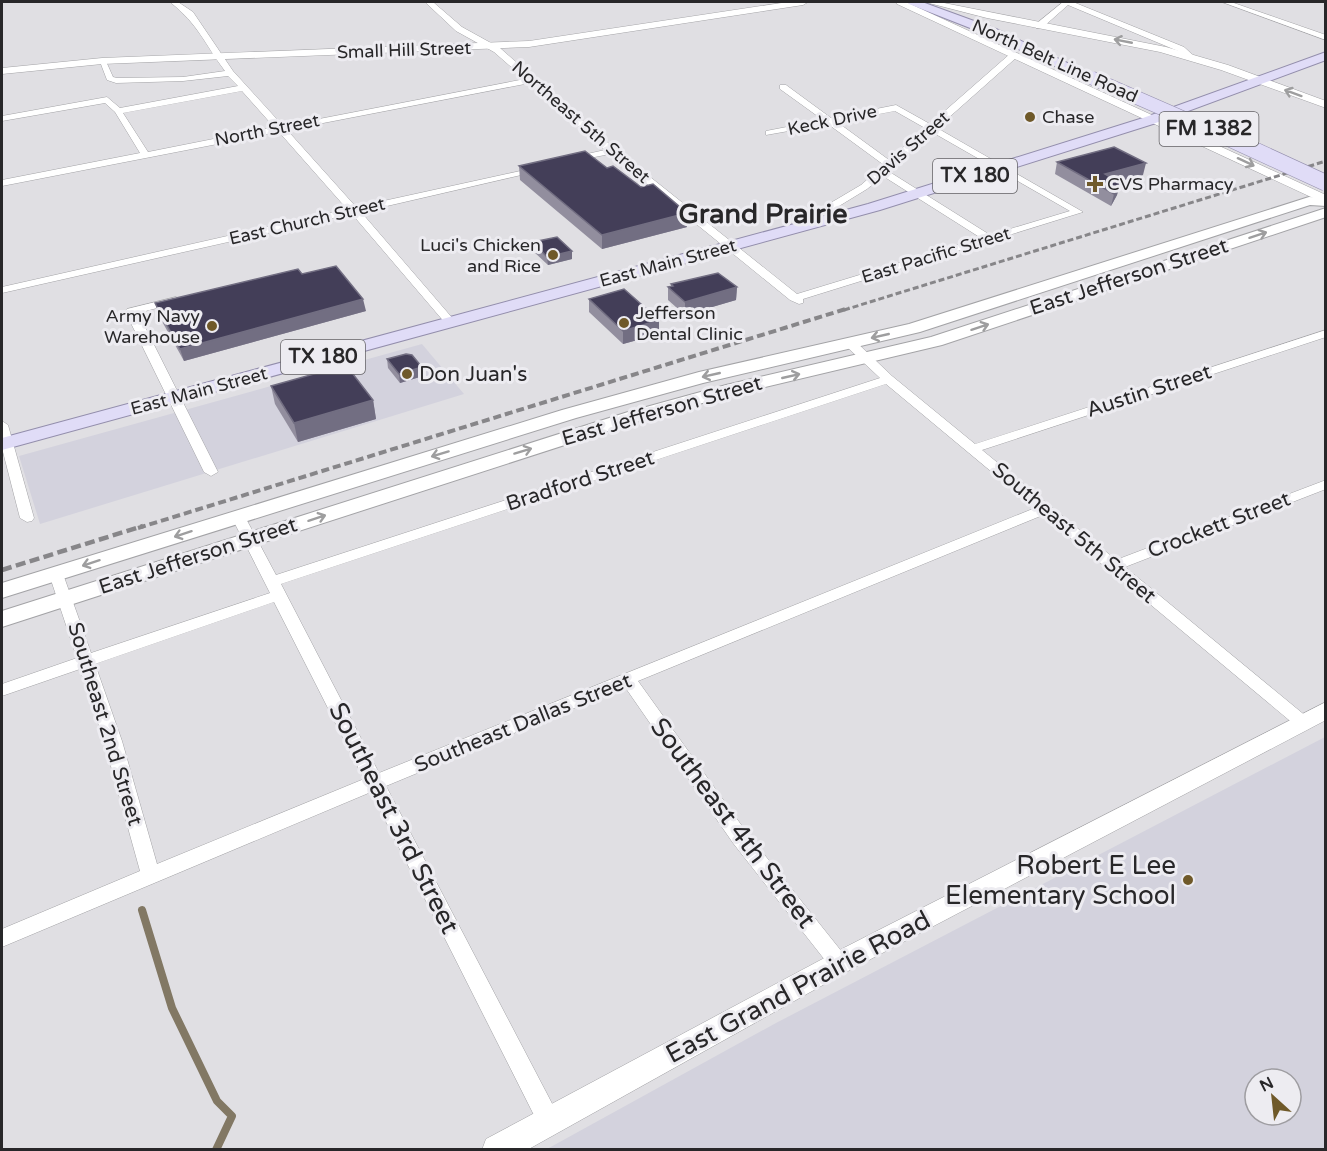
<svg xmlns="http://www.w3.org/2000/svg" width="1327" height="1151" font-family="'Varela Round',sans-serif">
<rect width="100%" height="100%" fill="#e0dfe3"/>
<!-- built -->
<g fill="#d3d2dd" fill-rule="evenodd">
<polygon points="422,344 464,394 40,524 19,456"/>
<path d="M1325 737V1149H547L776 1023ZM1255 1079H1291V1115H1255Z"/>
</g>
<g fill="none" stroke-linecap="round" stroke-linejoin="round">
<!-- stream -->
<polyline stroke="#827864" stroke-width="8" points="142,910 172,1008 217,1101 232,1116 216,1150"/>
<!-- minor casing -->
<g stroke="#a3a3a6" stroke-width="1">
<g id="minor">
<path d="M170 2H178L193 12 233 71 283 126 525 79 494 52 456 31 425 2H433L462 27 500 48 615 149 797 294 981 238 883 176 867 189 798 231H790V227L861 185 884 165 828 124 766 135V131L823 120 780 89V85H786L831 118 896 105 930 124 1011 53H1017V57L937 128 1083 212 803 299V303L799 304 790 300 610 154 569 162V158L605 150 530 83 287 130 356 207 543 166V170L361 212 454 320V324H446L352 214 2 293V287L347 209 279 132 2 186V180L140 153 115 112 105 103 2 121V116L107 97 120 108 238 86 228 76 183 81 116 83 107 80 99 59H105L113 77 117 78 183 77 225 71C204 43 199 25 170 2ZM242 91 274 127 148 152 123 113ZM895 111 925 128 889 160 837 122ZM932 132 1070 211 990 235 888 171Z"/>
<polygon points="1063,2 1073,2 1184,47 1195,57 1188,59 1178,51 1068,5 1042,28 1036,28 1036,24"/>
<polygon points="1222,2 1231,2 1326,35 1326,40"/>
<polygon points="176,297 182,300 180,302 138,313 218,472 211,476 204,472 125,311 127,309"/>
<path d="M1326 330V337L982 450 1116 560 1326 480V489L1125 567 1307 717 1309 721 1307 725 1301 727 1295 725 1043 515 638 681 747 833 846 957 849 963 846 969 839 972 832 969 733 843 625 687 386 786 557 1113 560 1121 557 1129 549 1132 541 1129 371 792 2 947V929L140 871 104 741 80 669 2 696V684L77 658 49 574 51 571 56 569 63 574 91 653 270 593 231 516 233 513H243L276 575 880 378 846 346V340H854L892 376 975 444ZM886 384 1035 508 379 773 281 584ZM274 602 364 779 157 864 122 741 95 664Z"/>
<polygon points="2,421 8,425 34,518 32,521 27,522 20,518 2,448"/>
</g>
</g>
<!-- tertiary casing -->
<g stroke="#a3a3a6" stroke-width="1">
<g id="tertiary">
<polygon points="788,2 808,2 803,5 529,47 102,64 2,74 2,68 102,58 529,41"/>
<polygon points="896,2 906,2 1326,195 1326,204 897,4"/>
<polygon points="925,2 939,2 1166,47 1228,65 1326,101 1326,108 1221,70 1160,52 987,18"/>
<polygon points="1326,702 1326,720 848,971 527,1150 482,1150 486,1139 830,955"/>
</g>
</g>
<!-- secondary casing -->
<g stroke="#a3a3a6" stroke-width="2">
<g id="secondary">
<polygon points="1309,197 1326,198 1326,206 1310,205 920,332 703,383 576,418 2,598 2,583 562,410 699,372 909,324"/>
<polygon points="1326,208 1326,217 942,345 731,395 642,420 2,627 2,611 628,412 726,385 931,337"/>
</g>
</g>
<!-- primary casing -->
<g stroke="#938eac" stroke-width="2">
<g id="primary">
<polygon points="908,2 922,2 996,29 1099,78 1097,81 1087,81 988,35 909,4"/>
<polygon points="1326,52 1326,60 1153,124 880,210 2,450 2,438 868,204 1143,118"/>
</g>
</g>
<!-- minor -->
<use href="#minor" fill="#fff" fill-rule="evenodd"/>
<!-- tertiary -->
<use href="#tertiary" fill="#fff" fill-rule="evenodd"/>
<!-- secondary -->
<use href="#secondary" fill="#fff" fill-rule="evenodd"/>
<!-- primary -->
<use href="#primary" fill="#e0dcf7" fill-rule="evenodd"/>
<!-- rail-far2 -->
<polyline stroke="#878689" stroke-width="3" stroke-dasharray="6 3" stroke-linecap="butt" points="844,310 1326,161"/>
<!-- rail-far1 -->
<polyline stroke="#878689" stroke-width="4" stroke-dasharray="8 4" stroke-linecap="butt" points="138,528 849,308"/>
<!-- rail -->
<polyline stroke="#878689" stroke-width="4.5" stroke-dasharray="10 4.5" stroke-linecap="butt" points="2,570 143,526"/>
<!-- primary-bridge-far1 casing -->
<g stroke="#938eac" stroke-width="14" stroke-linecap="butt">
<polyline id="primary-bridge-far1" points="1092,78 1227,137"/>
</g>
<!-- primary-bridge casing -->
<g stroke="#938eac" stroke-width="17" stroke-linecap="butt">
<polyline id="primary-bridge" points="1224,136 1326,183"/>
</g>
<!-- primary-bridge-far1 -->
<use href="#primary-bridge-far1" stroke="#e0dcf7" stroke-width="13"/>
<!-- primary-bridge -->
<use href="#primary-bridge" stroke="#e0dcf7" stroke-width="16"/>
</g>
<!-- wall -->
<g fill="#928e9e">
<polygon points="1057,162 1143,175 1118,182 1120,183 1117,195 1111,206 1055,174"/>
<polygon points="519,166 687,227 602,249 520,180"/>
<polygon points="533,242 572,251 572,259 548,265 533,251"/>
<polygon points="302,274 366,311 184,361 159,316 155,303"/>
<polygon points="671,284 737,287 736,300 685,315 668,300 668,287 671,287"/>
<polygon points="589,299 659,320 659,334 623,344 589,312"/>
<polygon points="387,359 423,376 400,383 388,368"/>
<polygon points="271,386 373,400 376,419 298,442 275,404"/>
</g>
<!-- shaded-wall -->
<g fill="#726e82">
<polygon points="1146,163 1143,175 1102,186 1105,174"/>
<polygon points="1120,183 1117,195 1111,206 1114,194"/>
<polygon points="687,213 687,227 602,249 602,235"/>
<polygon points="572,251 572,259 548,265 547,257"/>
<polygon points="737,287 736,300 685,315 685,302"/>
<polygon points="363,299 366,311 184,361 180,349"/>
<polygon points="659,320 659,334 623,344 623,331"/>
<polygon points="422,367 423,376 400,383 399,374"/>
<polygon points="373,400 376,419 298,442 294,423"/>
</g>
<!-- building -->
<g fill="#433e58" stroke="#726e82" stroke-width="1.5">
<polygon points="1114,147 1146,163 1105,174 1120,183 1114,194 1057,162"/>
<polygon points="585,151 607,168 613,166 641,187 653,184 687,213 602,235 519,166"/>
<polygon points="557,237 572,251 547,257 533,242"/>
<polygon points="336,266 363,299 180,349 155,303 298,269 302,274"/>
<polygon points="718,273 737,287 685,302 668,287 673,286 671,284"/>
<polygon points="624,289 659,320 623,331 589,299"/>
<polygon points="406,354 412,355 422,367 399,374 387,359"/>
<polygon points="346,365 373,400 294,423 271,386"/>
</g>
<!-- one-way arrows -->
<defs><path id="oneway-shaft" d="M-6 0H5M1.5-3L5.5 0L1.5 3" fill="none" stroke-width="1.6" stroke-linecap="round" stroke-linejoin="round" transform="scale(1.5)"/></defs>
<g stroke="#9e9e9f">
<use href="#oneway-shaft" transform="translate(1123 41) rotate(-169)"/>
<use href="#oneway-shaft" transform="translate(1293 93) rotate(-160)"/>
<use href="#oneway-shaft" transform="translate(1246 162) rotate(25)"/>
<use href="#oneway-shaft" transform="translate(1258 235) rotate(-18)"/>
<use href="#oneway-shaft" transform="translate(980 327) rotate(-18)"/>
<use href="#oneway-shaft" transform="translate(880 336) rotate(167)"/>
<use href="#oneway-shaft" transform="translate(711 375) rotate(167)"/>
<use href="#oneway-shaft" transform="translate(791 376) rotate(-13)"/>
<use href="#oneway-shaft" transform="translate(523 451) rotate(-17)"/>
<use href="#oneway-shaft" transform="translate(440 454) rotate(163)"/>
<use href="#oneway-shaft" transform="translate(317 518) rotate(-18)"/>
<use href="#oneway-shaft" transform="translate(183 534) rotate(162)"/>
<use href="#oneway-shaft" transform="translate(91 563) rotate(162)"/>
</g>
<!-- markers -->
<g fill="#6f5929" stroke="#edecf1" stroke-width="2">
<circle cx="1030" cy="117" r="6"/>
<path d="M1092 175h6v6h6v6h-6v6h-6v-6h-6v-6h6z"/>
<circle cx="553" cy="255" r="6"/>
<circle cx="624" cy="323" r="6"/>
<circle cx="212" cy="326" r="6"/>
<circle cx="407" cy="374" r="6"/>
<circle cx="1188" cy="880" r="6"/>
</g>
<g text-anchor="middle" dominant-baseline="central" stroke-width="6" stroke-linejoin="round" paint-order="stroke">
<!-- far-street labels -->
<g font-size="18" fill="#282729" stroke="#edecf1">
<text transform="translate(404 50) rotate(-2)">Small Hill Street</text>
<text transform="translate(1055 61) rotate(24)">North Belt Line Road</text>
<text transform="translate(832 120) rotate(-12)">Keck Drive</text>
<text transform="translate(581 122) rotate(41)">Northeast 5th Street</text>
<text transform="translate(267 130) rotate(-11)">North Street</text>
<text transform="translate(908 148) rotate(-41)">Davis Street</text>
<text transform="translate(307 221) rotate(-13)">East Church Street</text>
<text transform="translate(936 255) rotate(-17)">East Pacific Street</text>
<text transform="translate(668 263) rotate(-15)">East Main Street</text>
<text transform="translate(199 391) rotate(-15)">East Main Street</text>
</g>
<!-- far-poi labels -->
<g font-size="18" fill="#282729" stroke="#edecf1" text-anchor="start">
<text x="1042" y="117">Chase</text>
<text x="1107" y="184">CVS Pharmacy</text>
<text x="541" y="245" text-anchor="end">Luci's Chicken<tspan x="541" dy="21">and Rice</tspan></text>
<text x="636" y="313">Jefferson<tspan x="636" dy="21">Dental Clinic</tspan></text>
<text x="200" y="316" text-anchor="end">Army Navy<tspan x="200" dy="21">Warehouse</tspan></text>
</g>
<!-- shield labels -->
<g fill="#edecf1" stroke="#636265" stroke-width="1.5">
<rect x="1159.5" y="112" width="99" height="34" rx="4.5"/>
<rect x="933" y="159" width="84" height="34" rx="4.5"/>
<rect x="281" y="340" width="84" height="34" rx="4.5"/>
</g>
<g font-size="20" font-weight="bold" fill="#282729">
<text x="1209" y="129">FM 1382</text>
<text x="975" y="176">TX 180</text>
<text x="323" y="357">TX 180</text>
</g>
<!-- street labels -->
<g font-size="21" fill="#282729" stroke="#edecf1">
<text transform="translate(1129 277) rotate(-18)">East Jefferson Street</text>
<text transform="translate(1149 391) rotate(-18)">Austin Street</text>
<text transform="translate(662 411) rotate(-16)">East Jefferson Street</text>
<text transform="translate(580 481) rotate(-18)">Bradford Street</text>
<text transform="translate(1219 525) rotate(-21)">Crockett Street</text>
<text transform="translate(1074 533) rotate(40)">Southeast 5th Street</text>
<text transform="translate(198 556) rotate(-18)">East Jefferson Street</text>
<text transform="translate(523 723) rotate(-22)">Southeast Dallas Street</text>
<text transform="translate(105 724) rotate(73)">Southeast 2nd Street</text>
</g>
<!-- poi labels -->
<g font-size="21" fill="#282729" stroke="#edecf1" text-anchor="start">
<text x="419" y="374">Don Juan's</text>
</g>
<!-- near-street labels -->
<g font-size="26" fill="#282729" stroke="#edecf1">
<text transform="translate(394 818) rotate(63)">Southeast 3rd Street</text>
<text transform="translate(733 823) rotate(53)">Southeast 4th Street</text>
<text transform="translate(798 987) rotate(-28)">East Grand Prairie Road</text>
</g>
<!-- near-poi labels -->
<g font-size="26" fill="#282729" stroke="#edecf1" text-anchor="end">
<text x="1176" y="865">Robert E Lee<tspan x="1176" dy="30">Elementary School</tspan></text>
</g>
<!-- far-town labels -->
<g font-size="27" font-weight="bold" fill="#282729" stroke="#edecf1">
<text x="763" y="214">Grand Prairie</text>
</g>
</g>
<!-- border -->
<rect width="1327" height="1151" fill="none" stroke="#282729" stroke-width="6"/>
<!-- north arrow -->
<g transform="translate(1273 1097) rotate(333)"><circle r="28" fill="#edecf1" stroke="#9e9da1" stroke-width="1.5"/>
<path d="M0-4.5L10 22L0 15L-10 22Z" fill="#6f5929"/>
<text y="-9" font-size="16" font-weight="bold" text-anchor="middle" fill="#282729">N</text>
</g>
</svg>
